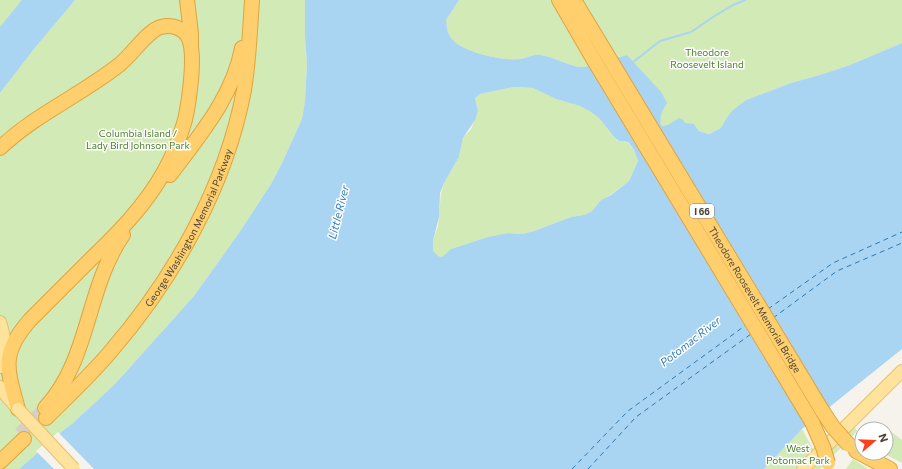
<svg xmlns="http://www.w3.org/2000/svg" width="902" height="469" font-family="Commissioner,sans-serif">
<rect width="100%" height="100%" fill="#f6f3ec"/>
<!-- green -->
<g fill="#d2eab5">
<polygon points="0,0 29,0 0,34"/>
<polygon points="75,0 305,0 305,37 307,64 305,101 302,119 282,163 271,184 239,233 194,296 115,384 73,423 60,433 19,469 0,469 0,93 34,49"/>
<path d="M459 0H902V43L850 65 823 74 791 83 746 100 726 119 721 128 709 134 699 131 694 124 661 126 659 119 663 110 627 55 584 67H579C566 64 553 57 541 55 534 54 526 58 520 59 502 61 465 53 453 40 447 34 447 28 446 20Z"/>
<polygon points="514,87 533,88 556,99 580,106 591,112 599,118 615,138 618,141 625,141 629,144 634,150 638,161 629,181 610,195 601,200 592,211 584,215 571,217 534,231 522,234 508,233 488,237 451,249 442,257 438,256 433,252 433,241 438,226 441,193 444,183 459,157 463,138 471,129 478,111 475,97 480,94"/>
<polygon points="848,417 857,431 820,469 764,469 802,429 813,449"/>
<polygon points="881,424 902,440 902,463 883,453 886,453 886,429 876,429"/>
<polygon points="853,459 868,469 846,469"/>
</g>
<!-- water -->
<g fill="#a9d4f2" fill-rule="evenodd">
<polygon points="22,0 75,0 34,49 0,93 0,27"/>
<path d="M305 0H459L446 20C447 28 447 34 453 40 465 53 503 61 520 59 526 58 534 54 541 55 553 57 566 64 579 67H584L627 55 661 92 667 103C662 111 659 117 661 126L668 125 679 118 683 120 685 123 694 124 699 131 709 134 721 128 726 119 732 111 746 100 791 83 823 74 850 65 902 43V349L802 429 764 469H19L60 433 73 423 115 384 194 296 239 233 271 184 282 163 302 119 305 101 307 64 305 37ZM514 87 533 88 556 99 580 106 591 112 599 118 615 138 619 141H625L629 143 634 150 638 161 629 181 611 195 601 200 592 211 584 215 571 217 534 231 522 234 508 233 488 237 451 249 442 257 438 256 433 251V241L439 217 440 193 444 183 459 157 463 138 475 120 478 111 475 98 480 94Z"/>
</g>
<!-- pier -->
<polygon fill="#f6f3ec" points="58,432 94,469 54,469 36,451"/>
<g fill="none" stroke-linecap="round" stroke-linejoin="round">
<!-- stream -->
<polyline stroke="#a9d4f2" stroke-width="2" points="632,63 660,41 691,32 713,17 733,5 745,0"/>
<!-- ferry -->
<g stroke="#2e7ab2" stroke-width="1" stroke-dasharray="5 4" stroke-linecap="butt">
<polyline points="768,309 833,263 902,232"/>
<polyline points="773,318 837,271 902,243"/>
<polyline points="572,469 628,411 746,325"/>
<polyline points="588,469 636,417 751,334"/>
</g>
<!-- motorway-tunnel -->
<polyline stroke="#d4d0c8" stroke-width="14" stroke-dasharray="14 7" stroke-linecap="butt" points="20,434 41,413"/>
<!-- primary casing -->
<g stroke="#e6c16a" stroke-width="14">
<g id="primary">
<path d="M0 322C5 338 7 351 0 367"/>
<polyline points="0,387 5,394 18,409"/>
<polyline points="803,469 902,371"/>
</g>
</g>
<!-- motorway casing -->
<g stroke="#e0a43c" stroke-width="16">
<g id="motorway">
<polyline points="187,0 191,33 191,44"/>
<polyline points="559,0 592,57 812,422"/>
<path id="s1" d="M574 0 823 412"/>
<path d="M0 148C36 114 81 95 119 65 131 56 148 30 161 27 171 24 185 28 189 39 196 55 189 102 185 120 180 137 174 154 165 170 146 205 118 233 90 260 70 280 50 300 30 320 0 354 7 369 18 409"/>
<path d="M170 175C199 136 233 97 242 48"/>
<path d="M45 408C90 360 86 288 123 235"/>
<path id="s2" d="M46 418C68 396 91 375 111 351 174 278 226 186 244 90 249 60 250 30 252 0"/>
<polyline points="856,451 890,469"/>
<polyline points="0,462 24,439"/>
</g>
</g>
<!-- primary -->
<use href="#primary" stroke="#ffe39c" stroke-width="12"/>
<!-- motorway -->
<use href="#motorway" stroke="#ffcf6e" stroke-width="14"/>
<!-- primary-bridge casing -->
<g stroke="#e6c16a" stroke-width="14" stroke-linecap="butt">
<polyline id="primary-bridge" points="18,409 74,469"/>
</g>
<!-- motorway-bridge casing -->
<g stroke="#e0a43c" stroke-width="16" stroke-linecap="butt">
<g id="motorway-bridge">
<polyline points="823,412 833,427 849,445"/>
<polyline points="812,422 823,447 828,463"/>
</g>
</g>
<!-- primary-bridge -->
<use href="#primary-bridge" stroke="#ffe39c" stroke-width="12"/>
<!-- motorway-bridge -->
<use href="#motorway-bridge" stroke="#ffcf6e" stroke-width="14"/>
</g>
<g text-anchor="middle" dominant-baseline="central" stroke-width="3" stroke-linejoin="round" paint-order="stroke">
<!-- shield labels -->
<rect fill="#fff" stroke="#817c74" stroke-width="1" x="690" y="204" width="24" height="14" rx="3"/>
<g font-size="9" font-weight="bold" fill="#4b4439">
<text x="702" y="211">I 66</text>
</g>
<!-- park labels -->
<g font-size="10" fill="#4a7f2a" stroke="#fff">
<text x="707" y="52">Theodore<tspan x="707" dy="12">Roosevelt Island</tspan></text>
<text x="138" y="133">Columbia Island /<tspan x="138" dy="12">Lady Bird Johnson Park</tspan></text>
<text x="798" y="448">West<tspan x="798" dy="12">Potomac Park</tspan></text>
</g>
<!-- street labels -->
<g font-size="10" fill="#4b4439" stroke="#fff">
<text stroke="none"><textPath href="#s2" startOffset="240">George Washington Memorial Parkway</textPath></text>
<text stroke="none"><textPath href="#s1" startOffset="350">Theodore Roosevelt Memorial Bridge</textPath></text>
</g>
<!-- water labels -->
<g font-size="11" font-style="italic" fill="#2e7ab2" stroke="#fff">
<text transform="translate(338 212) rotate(-76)">Little River</text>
<text transform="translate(690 341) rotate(-38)">Potomac River</text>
</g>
</g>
<!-- north arrow -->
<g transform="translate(874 441) rotate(71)"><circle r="19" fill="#ffffff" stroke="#b7b4b0"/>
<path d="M0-3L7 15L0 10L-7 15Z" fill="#fc3f1d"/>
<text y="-6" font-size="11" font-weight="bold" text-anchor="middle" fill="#4b4439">N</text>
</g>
</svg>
